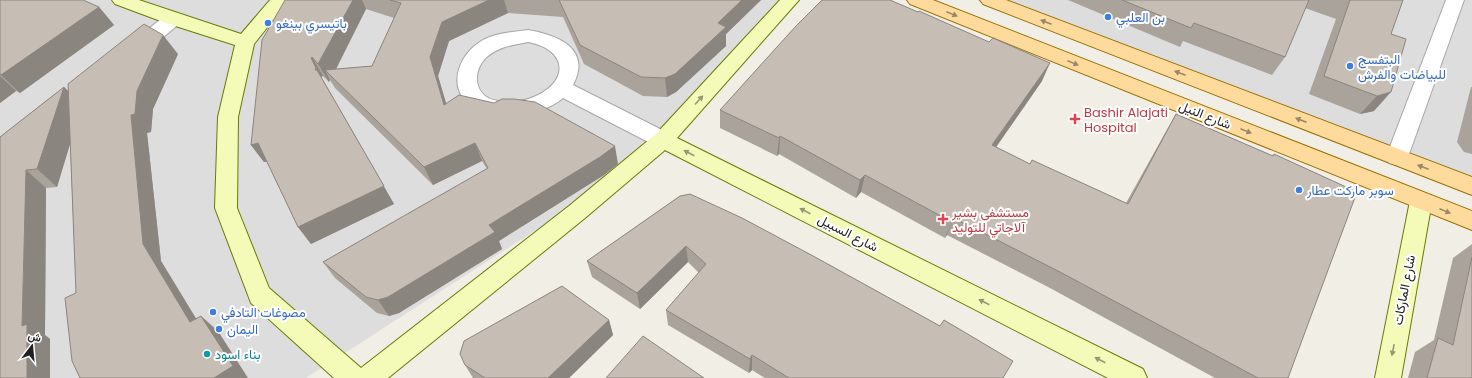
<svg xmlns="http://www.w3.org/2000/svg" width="1472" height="378" font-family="Poppins,Vazirmatn,sans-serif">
<rect width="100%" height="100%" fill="#f1eee6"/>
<!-- residential -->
<g fill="#dedddd">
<polygon points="0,0 798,0 623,174 306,378 0,378"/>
<polygon points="976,0 1472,0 1472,192"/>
</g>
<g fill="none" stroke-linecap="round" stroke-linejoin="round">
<!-- street casing -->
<g stroke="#a7a7a7" stroke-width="2">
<g id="street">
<polygon points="1446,0 1464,0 1408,157 1405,163 1397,165 1389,163 1386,157"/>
<polygon points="173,13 180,15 182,19 180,23 141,56 134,58 127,56 124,51 127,46 166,15"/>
<path d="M528 30C558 35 592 49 573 85L670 134 673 140 670 146 663 148 656 146 563 98C541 117 492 125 468 104 447 84 460 53 483 40 496 33 513 32 528 30ZM528 42C570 50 569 84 531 98 521 102 509 102 498 101 473 98 471 70 488 56 500 46 514 45 528 42Z"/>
</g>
</g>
<!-- secondary casing -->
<g stroke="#677c02" stroke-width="2">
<g id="secondary">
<polygon points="112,0 139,0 241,34 270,0 289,0 254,44 238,117 237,208 269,288 361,368 569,206 656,134 780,0 799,0 677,138 1143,369 1147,378 1108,378 665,150 585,218 388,378 334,378 251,303 215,208 218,117 235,45 166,23 115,4"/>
<polygon points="1421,192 1429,195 1432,201 1401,378 1375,378 1410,201 1413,195"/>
</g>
</g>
<!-- primary casing -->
<g stroke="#9b7200" stroke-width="2">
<g id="primary">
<polygon points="907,0 933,0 1472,211 1472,230 910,4"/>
<polygon points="980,0 1006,0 1472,177 1472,195 983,4"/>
</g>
</g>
<!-- street -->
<use href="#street" fill="#fff" fill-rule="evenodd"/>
<!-- secondary -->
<use href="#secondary" fill="#f4fbb9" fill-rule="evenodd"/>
<!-- primary -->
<use href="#primary" fill="#feda9d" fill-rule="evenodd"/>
</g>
<!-- wall -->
<g fill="#aaa39c" fill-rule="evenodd">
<polygon points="0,0 99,7 114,25 20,93 16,91 0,103"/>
<path d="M285 0H761L726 34V46L676 92 667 97 643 96 584 64 563 17 508 13 449 41 438 76 446 104 618 164 604 175 499 241 502 249 399 313 389 316 377 313 335 278 323 262 487 169 482 161 433 185 335 88 330 80 329 82 323 76 321 77 394 204 311 244 298 227 267 162H264L251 145ZM366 9 394 18 372 66 336 69Z"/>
<polygon points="1068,0 1403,0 1391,34 1374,111 1360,114 1309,94 1336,19 1305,8 1285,57 1272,75 1183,41 1180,47"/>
<polygon points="918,12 1042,81 996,147 1030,164 1126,203 1165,133 1176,114 1272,156 1274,154 1288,378 1215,378 1050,288 947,235 945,238 861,192 856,198 779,154 777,156 720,128 720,110"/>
<polygon points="178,54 153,109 151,132 147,133 161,261 196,319 218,331 76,293 70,143 57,187 46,188 45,335 50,339 50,378 0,137 64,87 68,91"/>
<polygon points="1471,87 1472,87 1472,154 1464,152 1457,142"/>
<polygon points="680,196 1003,378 765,378 752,370 749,373 668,325 666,310 699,273 688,262 640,309 592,277 587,261"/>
<polygon points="1472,244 1472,378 1408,378 1415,352 1434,340 1453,258"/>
<polygon points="609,320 613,335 569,378 473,378 465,365"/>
</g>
<!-- shaded-wall -->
<g fill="#8b857f">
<polygon points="353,0 362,0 366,9 332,77 325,70 330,80 329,82 318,64"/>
<polygon points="489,0 504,0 508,13 449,41 438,76 452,123 444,105 430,57 442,22"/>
<polygon points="742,0 761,0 726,34 726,46 676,92 667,97 665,78 718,23"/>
<polygon points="99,7 114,25 20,93 1,75"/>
<polygon points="163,35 178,54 153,109 151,132 147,133 161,261 208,338 190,322 143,244 131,115 137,91"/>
<polygon points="312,57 323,76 321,77 311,58"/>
<polygon points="1050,63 1042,81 985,163 992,145"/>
<polygon points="316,68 394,204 311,244 298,227 315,70"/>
<polygon points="0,76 16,91 0,103"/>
<polygon points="64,87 82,105 57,187 37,169"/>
<polygon points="1391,92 1374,111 1360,114 1377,96"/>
<polygon points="780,136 779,154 777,156 779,138"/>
<polygon points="258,143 271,161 264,162 251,145"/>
<polygon points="475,143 482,161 433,185 424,167"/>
<polygon points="615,146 618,164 604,175 499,241 502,249 399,313 389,316 378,300 489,225"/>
<polygon points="26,170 46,188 45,335 50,339 50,378 27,378 22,326"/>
<polygon points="865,175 861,192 856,198 860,180"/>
<polygon points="954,218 947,235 945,238 952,222"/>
<polygon points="686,246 688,262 640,309 637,293"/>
<polygon points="201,316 218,331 248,378 214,378"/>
<polygon points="609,320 613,335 569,378 548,378"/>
<polygon points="752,355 752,370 749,373 750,359"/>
</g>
<!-- building -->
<g fill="#c6beb5" stroke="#8b857f">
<polygon points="0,0 83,0 99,7 1,75 0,74"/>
<polygon points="285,0 353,0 318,64 312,57 311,58 316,68 315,70 317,70 384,186 298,227 258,143 251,145 262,40"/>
<polygon points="390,0 489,0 442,22 430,57 444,105 459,95 494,103 502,99 514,99 535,102 615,146 600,157 489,225 495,232 388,297 378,300 366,297 323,262 488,168 475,143 424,167 325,70 372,66 401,3"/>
<polygon points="559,0 742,0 718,23 726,27 675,74 665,78 641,77 580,45"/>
<polygon points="822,0 890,0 918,12 919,11 989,42 993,38 1050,63 992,145 1030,164 1032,160 1128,204 1176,114 1273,156 1274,154 1357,192 1288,378 1258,378 1060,272 954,218 952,222 865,175 860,180 780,136 779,138 720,110 796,26"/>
<polygon points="1122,0 1309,0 1285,57 1194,23 1191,28"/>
<polygon points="1350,0 1403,0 1391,34 1406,39 1391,92 1377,96 1324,76"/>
<polygon points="144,24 163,35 137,91 135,114 131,115 143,244 190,322 201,316 233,366 214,378 80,378 72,361 65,298 76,293 68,84"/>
<polygon points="64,87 37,169 26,170 22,326 27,324 27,378 0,378 0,137"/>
<polygon points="690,194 742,218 815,257 940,326 944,320 1013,361 1003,378 789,378 752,355 750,359 666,310 706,264 686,246 637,293 587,261 680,196"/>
<polygon points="1472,257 1472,378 1427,378 1438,338 1453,345"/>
<polygon points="562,286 609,320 548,378 485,378 465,365 460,354 464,341"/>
<polygon points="643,336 704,378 606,378"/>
</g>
<!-- one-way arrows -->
<defs><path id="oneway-solid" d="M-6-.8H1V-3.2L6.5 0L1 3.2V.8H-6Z"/></defs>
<g fill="#9a8665">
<use href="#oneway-solid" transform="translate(952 14) rotate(22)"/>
<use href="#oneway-solid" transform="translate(1046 22) rotate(-159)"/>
<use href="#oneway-solid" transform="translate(1073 63) rotate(22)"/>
<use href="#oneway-solid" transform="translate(1180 73) rotate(-159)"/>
<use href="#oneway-solid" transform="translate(1301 120) rotate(-159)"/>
<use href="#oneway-solid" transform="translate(1246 131) rotate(22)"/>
<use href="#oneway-solid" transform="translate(1423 167) rotate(-159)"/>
<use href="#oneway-solid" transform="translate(1445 211) rotate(22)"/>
</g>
<g fill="#959874">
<use href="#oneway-solid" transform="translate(699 100) rotate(-48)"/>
<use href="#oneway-solid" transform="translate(689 153) rotate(-153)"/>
<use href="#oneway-solid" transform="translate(805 211) rotate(-153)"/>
<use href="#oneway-solid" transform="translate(984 302) rotate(-153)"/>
<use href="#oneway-solid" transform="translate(1393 350) rotate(101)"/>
<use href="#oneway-solid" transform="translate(1100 360) rotate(-153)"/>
</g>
<!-- markers -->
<g fill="#3f7fe0" stroke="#fff" stroke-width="1.5">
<circle cx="1108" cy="17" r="4"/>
<circle cx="268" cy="23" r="4"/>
<circle cx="1350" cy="66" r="4"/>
<circle cx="1299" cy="190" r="4"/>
<circle cx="213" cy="312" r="4"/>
<circle cx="219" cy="329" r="4"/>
</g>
<g fill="#e0444e" stroke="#fff" stroke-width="1.5">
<path d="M1073 113h4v4h4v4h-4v4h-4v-4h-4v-4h4z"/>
<path d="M941 213h4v4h4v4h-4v4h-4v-4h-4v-4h4z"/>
</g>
<circle fill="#0f9aa8" stroke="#fff" stroke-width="1.5" cx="207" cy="354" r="4"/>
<g text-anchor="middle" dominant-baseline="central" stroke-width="4" stroke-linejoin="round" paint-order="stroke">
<!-- shop labels -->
<g font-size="13" fill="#366cbe" stroke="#fff" text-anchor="start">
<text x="1116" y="17">بن العلبي</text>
<text x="276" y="23">باتيسري بينغو</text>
<text x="1358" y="59">البتفسج<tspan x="1358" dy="15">للبياضات والفرش</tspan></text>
<text x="1307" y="190">سوبر ماركت عطار</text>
<text x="221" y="312">مصوغات التادفي</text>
<text x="227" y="329">اليمان</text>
</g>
<!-- health labels -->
<g font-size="13" fill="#be3a42" stroke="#fff" text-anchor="start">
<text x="1084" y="112">Bashir Alajati<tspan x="1084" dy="15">Hospital</tspan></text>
<text x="952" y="212">مستشفى بشير<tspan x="952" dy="15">آلاجاتي للتوليد</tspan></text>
</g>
<!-- street labels -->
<g font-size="13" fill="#202020" stroke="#fff">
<text transform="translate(1205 115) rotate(22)">شارع النيل</text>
<text transform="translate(848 233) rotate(27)">شارع السبيل</text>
<text transform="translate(1404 290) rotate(-79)">شارع الماركات</text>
</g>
<!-- culture labels -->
<g font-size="13" fill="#0d838f" stroke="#fff" text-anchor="start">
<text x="215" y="354">بناء اسود</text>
</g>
</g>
<!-- north arrow -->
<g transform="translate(32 346) rotate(16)" stroke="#ffffff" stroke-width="3" paint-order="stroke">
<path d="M0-3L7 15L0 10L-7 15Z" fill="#202020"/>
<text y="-6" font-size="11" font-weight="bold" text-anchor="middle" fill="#202020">ش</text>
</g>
</svg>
